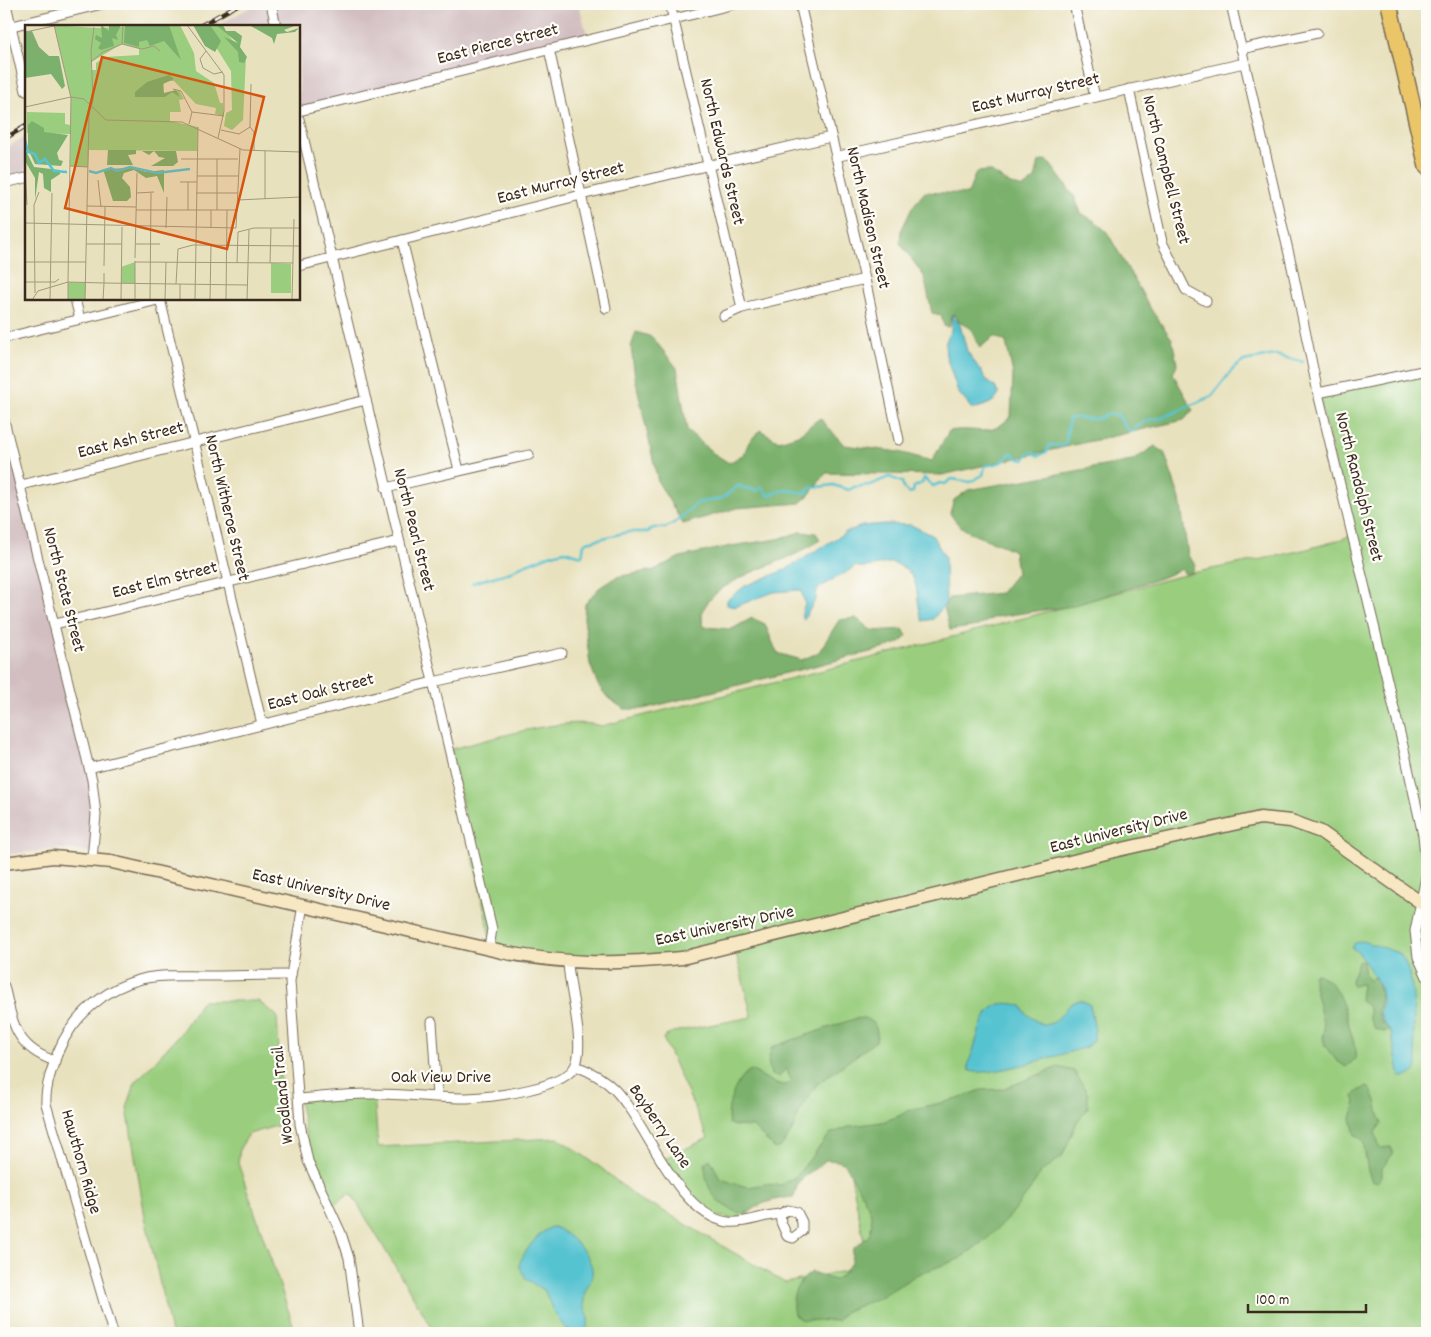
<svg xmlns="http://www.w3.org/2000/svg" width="1431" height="1337" font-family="Dekko,sans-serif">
<rect width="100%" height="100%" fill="#fdfcf7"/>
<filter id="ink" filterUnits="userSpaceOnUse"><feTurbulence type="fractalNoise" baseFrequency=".02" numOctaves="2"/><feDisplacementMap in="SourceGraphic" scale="10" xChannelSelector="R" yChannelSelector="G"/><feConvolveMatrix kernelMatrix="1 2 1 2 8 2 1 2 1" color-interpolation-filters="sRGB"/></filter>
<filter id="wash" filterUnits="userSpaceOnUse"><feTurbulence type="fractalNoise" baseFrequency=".0096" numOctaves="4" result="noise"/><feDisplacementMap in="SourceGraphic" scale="20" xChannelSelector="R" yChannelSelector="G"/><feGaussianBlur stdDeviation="1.12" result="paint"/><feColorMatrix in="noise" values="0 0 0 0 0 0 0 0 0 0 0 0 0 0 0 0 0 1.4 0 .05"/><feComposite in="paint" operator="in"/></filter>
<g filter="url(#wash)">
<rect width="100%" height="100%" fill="#e8e1bd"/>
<!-- industrial -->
<g fill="#d2bec1">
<polygon points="256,4 579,4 588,39 299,111 299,26 217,26"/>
<polygon points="26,136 26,178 4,183 4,149"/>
<polygon points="4,420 92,780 93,852 60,849 4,855"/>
</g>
<!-- green -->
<g fill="#9ace7e" stroke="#6a7c4e">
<path d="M1427 370V1319L1415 1333H435L351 1193 330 1208 313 1173 299 1099 374 1094 378 1147 558 1138 600 1167 643 1203 655 1206 785 1283 869 1266 846 1151 819 1153 788 1185 757 1201 743 1221 706 1214 662 1160 708 1138 663 1038 673 1032 752 1017 734 945 635 963 502 952 491 942 451 749C490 740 565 715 601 726 791 679 979 631 1168 579 1229 563 1293 557 1353 535L1318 393Z"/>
<polygon points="202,1001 258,1001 277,1016 283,1124 249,1134 240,1148 238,1163 296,1333 171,1333 145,1217 127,1108 135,1083 180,1034"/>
</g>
<!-- forest -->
<g fill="#7bb16d" stroke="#5b6e46">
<path d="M1047 160 1074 196 1081 213 1096 222 1107 232 1152 311 1172 339 1177 364 1173 374 1193 410 1184 420 942 475 826 473 809 495 800 503 737 508 683 524 658 482 635 377 631 347 636 332 652 337 677 368 687 430 713 453 729 463 744 454 749 442 760 430 779 441 798 435 820 418 844 445 899 452 932 461 949 431C978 426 988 440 1011 416L1013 374 1006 342 994 336 980 348 971 329 959 322 955 315H951L949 327 944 326 941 315 932 313 924 276 900 243 901 231 913 206 925 192 968 194 976 172 990 171 1008 183 1023 188 1035 179 1039 162Z"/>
<path d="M1155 446 1164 452 1180 499 1188 556 1195 564 1192 573H1184L1182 569 1161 578 1072 606 995 617 978 626 950 630 944 607 949 598 1001 593 1017 573 1014 551C992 538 963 538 950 513L954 500 968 490 1132 461Z"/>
<path d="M800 532 816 533 820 540C812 545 804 550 796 554 771 566 713 582 703 611 701 615 703 623 703 627L732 629 752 618 765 624 777 653 802 660 819 652 839 620 856 618 872 631 903 629 907 636 901 642 882 649 643 709H624L608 698 598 685 590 664 584 618 585 604 599 588 616 577 654 570 680 557 731 546 778 539Z"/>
<polygon points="1363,961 1365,975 1369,981 1373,977 1376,979 1381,994 1378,1011 1381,1022 1387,1026 1388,1030 1384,1032 1375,1029 1369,1018 1369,1008 1360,1000 1362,984 1352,985 1351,980 1358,962"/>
<path d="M1317 974C1341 981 1347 1020 1353 1040 1354 1045 1357 1050 1356 1055 1355 1061 1350 1063 1346 1067L1336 1060 1325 1046 1323 1038 1324 1027 1313 981V975Z"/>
<path d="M864 1018C876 1023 879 1029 876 1041L816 1085 800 1111 792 1131 781 1147 775 1149 753 1127 735 1126 729 1124C725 1108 736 1077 751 1070L776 1084 787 1085 791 1080 786 1068 779 1077 771 1075 768 1061 772 1047 854 1019Z"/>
<path d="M1058 1067 1074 1071 1088 1094V1108L1077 1122 1062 1157 1040 1173 1030 1190 1010 1216 988 1238 959 1259 916 1275 881 1297 846 1311 837 1321 802 1320 794 1315C790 1296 796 1283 812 1272L834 1280 843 1274 851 1263 853 1249 869 1236 872 1224 870 1210 846 1165 838 1161 826 1160 798 1182 794 1197C782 1198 771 1200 760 1205 756 1207 751 1212 747 1213 742 1215 736 1212 732 1210 712 1200 705 1185 705 1163L710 1159 720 1178 732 1183 749 1187 765 1184 781 1185 796 1176 830 1134 851 1126 882 1122 899 1116 909 1110 958 1099 981 1090 1003 1089Z"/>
<path d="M1368 1087C1379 1098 1376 1110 1382 1123L1375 1132 1380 1148 1391 1147 1393 1154 1382 1168V1176L1377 1182H1372L1368 1171 1363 1140 1355 1135 1351 1118 1356 1102 1354 1096 1357 1091Z"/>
</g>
<!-- water -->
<g fill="#57c3d1" stroke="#497678">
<path d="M952 314 960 325 967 351 989 383 995 387 999 394C996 403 981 407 972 409L958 392 946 356 945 344 951 330Z"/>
<path d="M886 524 911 525 932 535 945 557 946 603 933 619 923 621C914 602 923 577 900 566 897 564 893 562 889 563 877 564 867 570 855 566 843 576 829 580 817 590L816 599 804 619 801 617 805 603 801 590H799L774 592 734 607 727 605V600L745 586 785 570 846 532 862 526Z"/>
<path d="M1362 941 1399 953C1417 973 1413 1017 1414 1042 1414 1050 1419 1062 1416 1069 1414 1075 1405 1078 1400 1077L1391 1032 1383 1022 1380 1013 1382 998 1379 984 1359 953 1352 948 1355 943Z"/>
<path d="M1081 1000 1090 1005 1095 1030 1093 1040 1087 1047C1068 1052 982 1080 969 1070 967 1062 971 1058 973 1051 982 1024 985 994 1022 1006 1024 1012 1028 1015 1032 1018 1058 1039 1061 1001 1081 1000Z"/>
<path d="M554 1227C570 1234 599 1260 591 1280 588 1287 583 1292 584 1301 585 1313 592 1315 586 1330L576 1333 565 1328 553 1311 545 1291 526 1279 519 1265C523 1253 541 1228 554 1227Z"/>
</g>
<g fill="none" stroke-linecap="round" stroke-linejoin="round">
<!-- stream -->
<path stroke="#57c3d1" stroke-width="2.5" d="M472 583 511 572 519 567 552 554 565 551 582 556 584 544 587 542 628 532H648L653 528H665L677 521 697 503 721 499 738 486 757 491 762 487 769 496C783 487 792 491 806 493L811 488 833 485 849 490 854 487 870 485 889 477 902 482 904 489 909 493 913 492 914 487 922 483 924 478 933 486 940 483 945 484 952 479 970 482 983 475 985 466C994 464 1005 464 1009 454L1013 453 1017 458 1024 460 1028 454 1032 452 1039 456 1048 451 1049 445 1063 446 1066 443 1069 419C1083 414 1095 425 1106 414L1118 415 1128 430 1132 432 1138 425 1148 420 1162 418 1212 396 1233 369 1244 361 1275 355 1303 362"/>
</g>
</g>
<g filter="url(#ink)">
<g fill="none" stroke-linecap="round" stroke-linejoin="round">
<!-- minor casing -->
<g stroke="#786a56" stroke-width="11">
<g id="minor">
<polyline points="6,4 26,91"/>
<polyline points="271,4 276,26"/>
<polyline points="670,4 742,308"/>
<polyline points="800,4 865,279 899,440"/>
<polyline points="1074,4 1095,97"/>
<polyline points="1231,4 1292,267 1318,393 1405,754 1423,835 1427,872 1415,931 1418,957 1427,977"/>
<polyline points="4,28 102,4"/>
<polyline points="549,49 606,308"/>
<polyline points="1241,49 1317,33"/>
<polyline points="1129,89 1162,242 1186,290 1206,301"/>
<polyline points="299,111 735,4"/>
<polyline points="299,119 492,929 489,948"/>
<polyline points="835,157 1244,63"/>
<polyline points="4,183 26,178"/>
<polyline points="402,240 459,470"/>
<polyline points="299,266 581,195 831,137"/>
<polyline points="75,299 80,319"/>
<polyline points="160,299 262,724"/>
<polyline points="724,316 742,308 865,279"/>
<polyline points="4,338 162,299"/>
<polyline points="1318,393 1427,370"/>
<polyline points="4,420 92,780 96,815 92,859"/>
<polyline points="21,485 366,400"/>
<polyline points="386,488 529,455"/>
<polyline points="55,624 399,541"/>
<polyline points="89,768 433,682 562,653"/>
<polyline points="303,905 290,981 300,1124 308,1161 341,1233 349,1258 359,1333"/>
<path d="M4 986C13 1023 15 1048 55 1061"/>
<polyline points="432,1022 437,1096"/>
<path d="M576 1066C589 1071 604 1079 614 1089 648 1124 677 1215 728 1222 745 1224 763 1215 780 1214"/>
<path d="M299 1099C324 1097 350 1093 375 1094 406 1094 436 1098 467 1098 491 1097 567 1089 576 1064 585 1040 569 991 568 962"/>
<polygon points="788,1210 797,1212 802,1222 802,1231 793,1238 787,1236 781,1222 780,1214"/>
<path d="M113 1333 46 1104C45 1087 52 1068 58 1052 72 1017 105 988 142 979 162 974 183 976 203 976 232 976 262 975 291 975"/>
</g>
</g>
<!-- secondary casing -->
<g stroke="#786a56" stroke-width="15">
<path id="secondary" d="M4 863 53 857 112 862 502 952C570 965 615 964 682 958L1118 850 1260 818 1291 821 1321 832 1427 907"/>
</g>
<!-- trunk casing -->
<g stroke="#786a56" stroke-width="18">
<polyline id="trunk" points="1389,4 1427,167"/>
</g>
<!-- minor -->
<use href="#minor" stroke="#fff" stroke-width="9"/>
<!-- secondary -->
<use href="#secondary" stroke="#f7e8c3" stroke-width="12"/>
<!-- trunk -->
<use href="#trunk" stroke="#ebc669" stroke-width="15"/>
<!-- rail casing -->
<g stroke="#3b2a1e" stroke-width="4.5">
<g id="rail">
<polyline points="200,26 239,4"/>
<polyline points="4,139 26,126"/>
</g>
</g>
<!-- rail -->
<use href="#rail" stroke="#fdfcf7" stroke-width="2.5" stroke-dasharray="8" stroke-linecap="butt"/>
</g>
</g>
<g text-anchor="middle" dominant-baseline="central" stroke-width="4.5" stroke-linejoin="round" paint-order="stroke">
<!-- street labels -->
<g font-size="18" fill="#3b2a1e" stroke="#fdfcf7">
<text transform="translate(498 45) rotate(-14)">East Pierce Street</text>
<text transform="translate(1036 94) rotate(-13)">East Murray Street</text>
<text transform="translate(721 152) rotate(77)">North Edwards Street</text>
<text transform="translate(1165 170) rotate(76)">North Campbell Street</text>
<text transform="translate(561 184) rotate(-14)">East Murray Street</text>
<text transform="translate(867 218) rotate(77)">North Madison Street</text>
<text transform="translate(131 441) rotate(-14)">East Ash Street</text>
<text transform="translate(1358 487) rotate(76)">North Randolph Street</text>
<text transform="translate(226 508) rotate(77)">North Witheroe Street</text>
<text transform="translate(413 530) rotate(76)">North Pearl Street</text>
<text transform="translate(165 581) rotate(-14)">East Elm Street</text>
<text transform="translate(63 590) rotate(76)">North State Street</text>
<text transform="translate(321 693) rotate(-14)">East Oak Street</text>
<text transform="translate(1119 832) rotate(-14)">East University Drive</text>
<text transform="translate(321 891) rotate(13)">East University Drive</text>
<text transform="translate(725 927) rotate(-12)">East University Drive</text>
<text x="441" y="1078">Oak View Drive</text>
<text transform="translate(284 1095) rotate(-96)">Woodland Trail</text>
<text transform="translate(659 1127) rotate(56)">Bayberry Lane</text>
<text transform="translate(80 1162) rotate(74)">Hawthorn Ridge</text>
</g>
</g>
<!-- overview -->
<g transform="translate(25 25)">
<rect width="275" height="275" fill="#e8e1bd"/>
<path d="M29 0 71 3 155 0 169 28 171 46 189 58 195 78H198L199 91 190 89 191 83 171 79 149 56H139L138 69 154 65 159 74 154 75 156 87H145V96L173 102 172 126 64 125 63 142 45 141 46 109 2 108V87L40 88V99L45 100 46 73ZM97 19 114 24V30L80 32 71 38V45H66V37ZM177 0H196L221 33 218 95 207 105 199 101 201 88 207 85 206 46ZM110 237V258H96V242ZM246 238 266 239V268H246ZM43 257 61 258 60 275H43Z" fill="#9ace7e" fill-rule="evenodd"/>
<path d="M76 0 84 6V0H96L91 10 93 15 87 13 89 21 76 25 73 23 76 18 70 14 71 10 77 13ZM100 0H144L156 35 139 16 125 21 122 15 114 17V22L99 18ZM168 0H185L196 16 190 27 180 21ZM191 0H198L201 6H210L217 11 215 22 222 32 219 38 214 37 213 27 199 12 213 18ZM224 0H272L259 5 262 7 274 3 270 7 252 9 249 19 247 13ZM7 6 14 22 24 31H34L40 61 37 64 26 49 0 53V7ZM144 50 149 54 138 59 139 68 151 65 155 72 147 67 140 72H110V67L122 57ZM7 96 19 103V107L43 110 32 128 34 135 38 136 36 141 10 139 3 124V100ZM0 124 9 142 35 145V149L26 155V167L19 163 18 149 14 147 10 175V153L0 136ZM111 125V129L103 130 108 140H82L83 125ZM117 126H151L153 137 148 141H126L140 133 134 132 129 126 124 130ZM108 143 121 147 139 145V168L132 151 121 153 109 145 99 148 97 153 105 162 106 172 102 176H88L78 144Z" fill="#7bb16d"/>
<path fill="none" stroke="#57c3d1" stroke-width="2.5" d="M0 115 3 127 10 129 14 138 20 134 29 146 42 147M64 146 71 148 86 143 92 146 105 142 132 148 165 144"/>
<path fill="none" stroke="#a3987d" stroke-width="1" d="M29 0 46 73 43 257 79 258 78 275M162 0 199 50V86L193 113M0 7 29 1M3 7 16 29M97 19 117 24 129 21 135 26M97 19 98 0M181 26 175 34 178 43 189 49 198 47M66 37 78 27 97 19M148 64 156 66 167 87 164 99M46 72 59 74 81 95 157 97 218 125 275 127M0 82 46 72M167 87 199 91M225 102 229 107V126M196 105 214 109 225 102 226 59M156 134H213M45 141 63 142M0 143 2 180M172 151H213M73 155 76 182M155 157H172M112 168 129 167M171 168H213M240 174V126M213 175 275 172M62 181 111 182M111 185H213M163 185V157M192 185V134M0 198 211 203 215 124M141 203 142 172M186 203V185M61 219H97M111 219H135M110 233 112 148M0 237H61M110 237 268 238M212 238 213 207 229 203H275M245 238 246 203M79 241 80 182M79 248V258L222 260M0 257H30L34 254M151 259 153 224 168 220 275 221M10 268 9 180 14 167M0 274 22 275M7 275 13 266 43 257M25 275 27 168M43 275V257M60 275 64 89 68 75 66 26 69 2M96 275 97 202M110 275V236M125 275 126 168M140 275 141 237M155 275V259M170 275 173 102M185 275 186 220M201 275 202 185M222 275 224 205M267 275 269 194"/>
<path fill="#d7540e" fill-opacity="0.15" stroke="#d7540e" stroke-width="2.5" d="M77 32 239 72 202 224 40 183Z"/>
<rect width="275" height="275" fill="none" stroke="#3b2a1e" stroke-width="2.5"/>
</g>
<!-- margin -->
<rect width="1431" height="1337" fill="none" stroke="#fdfcf7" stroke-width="20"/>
<!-- scale -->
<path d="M1248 1304v8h118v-8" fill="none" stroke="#3b2a1e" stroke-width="2.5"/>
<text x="1256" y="1304" font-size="15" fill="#3b2a1e" stroke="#fdfcf7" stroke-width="4" paint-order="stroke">100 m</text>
</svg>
